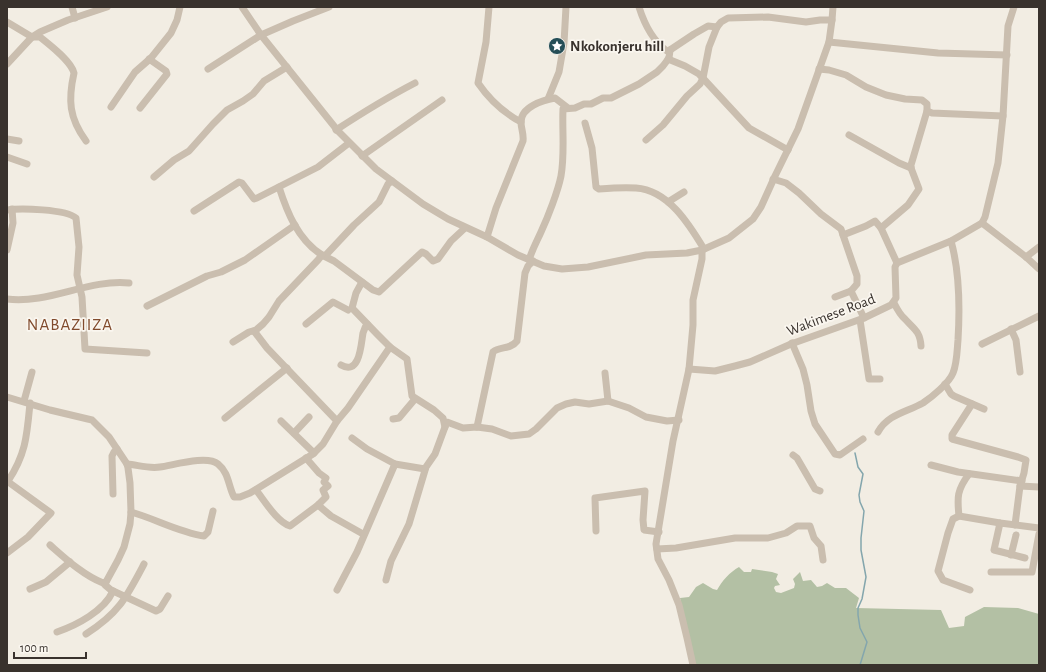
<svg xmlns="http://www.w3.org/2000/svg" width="1046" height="672" font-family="'Alegreya Sans',sans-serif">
<rect width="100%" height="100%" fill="#f2ede3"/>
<!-- green -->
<path fill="#b3c0a4" d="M739 567 744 572H751L752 569 772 572 778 574 776 579 780 585 775 586 774 588 776 592 781 593 794 588 795 584 793 579 800 572 803 581 811 580 817 587 822 586 827 583 835 588H846L859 598 856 608 941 610 949 628 964 626 965 617 984 607 1018 608 1039 614V665H695L680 598 689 597 696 587 703 583 713 589 717 590C722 581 730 572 739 567Z"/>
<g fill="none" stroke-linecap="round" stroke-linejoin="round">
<!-- stream -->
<polyline stroke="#84a6ad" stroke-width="1.5" points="855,453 858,467 863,474 859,495 860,502 864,511 861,538 861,550 866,577 862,599 858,608 858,615 860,628 867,642 860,665"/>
<!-- minor -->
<g stroke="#cabeaf" stroke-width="7">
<polyline points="72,7 75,18"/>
<polyline points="242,7 261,35 338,131 376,169 423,204 448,219 487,237 518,255 544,266 562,269 588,267 646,255 687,253 702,250 729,238 753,219 761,207 775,176 798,129 829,42 832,20 833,7"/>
<path d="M489 7 486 42 478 83C489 99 504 113 521 122"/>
<path d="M639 7C644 23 653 41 667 51L670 50 694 34 708 26 717 27"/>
<path d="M7 22 32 37H40C50 45 71 61 74 73 68 100 69 118 86 141"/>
<polyline points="829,42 938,53 1007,55"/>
<polyline points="668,59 685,66 699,74 749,128 788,150"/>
<polyline points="7,64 32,37 40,32 68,20 107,7"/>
<polyline points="208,69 261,35 293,21 329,7"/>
<polyline points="819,69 829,70 846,75 866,87 886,95 905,99 922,100 927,104 927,111"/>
<polyline points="548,99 559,72 564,43 566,7"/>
<polyline points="111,107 135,72 151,58 171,33 177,20 180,7"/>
<polyline points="140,108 167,74 166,71 149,59"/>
<path d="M585 123 592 148 596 187 599 189C611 188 624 187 636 188 668 190 689 224 704 249"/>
<path d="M336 130C362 113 388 97 415 83"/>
<polyline points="849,135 899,163 911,168"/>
<polyline points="7,139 19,141"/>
<polyline points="646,140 663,125 687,96 700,84 703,78 709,47 717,27 721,22 728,18 768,17 806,22 820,20 832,20"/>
<polyline points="362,156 442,100"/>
<polyline points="7,157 27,164"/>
<polyline points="154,177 174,160 189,151 213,124 227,110 243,101 253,94 264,81 287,67"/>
<polyline points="773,179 786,183 799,193 821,214 841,229 843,235 866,226 875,221 881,228 897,263"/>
<polyline points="668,202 684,192"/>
<path d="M7 210C20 208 66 209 76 218L79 247 77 275 82 297 85 349 147 353"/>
<polyline points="194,211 239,182 242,183 254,199 257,198 318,167 349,143"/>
<polyline points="982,223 1026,257 1039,269"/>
<polyline points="881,228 908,205 919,189 911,168 911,165 927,111 932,113 1003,116"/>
<path d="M487 237 496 208 523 141C524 134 521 129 521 122 521 107 543 100 555 98L568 108"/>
<polyline points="7,250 13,223 12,209"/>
<polyline points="322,255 334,261 373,290 379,292 422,252 426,254 433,261 438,259 451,241 465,228"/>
<polyline points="325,256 354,225 379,202 388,184 392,181"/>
<polyline points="1026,257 1039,247"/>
<path d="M529 260C532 250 537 241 541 232 548 217 558 191 561 176 565 154 562 131 563 109L575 108 584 104H591L603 98H611L639 84 657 72 663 66 669 58 670 50"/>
<polyline points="362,282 356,293 352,308 377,334 390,347 407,359 412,396 434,410 443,418 445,427 447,422 463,428 477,427 492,429 511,436 529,434 536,429 557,408 566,404 575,402 589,404 608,401 629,408 646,417 667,421 679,420"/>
<polyline points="851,291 864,318"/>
<polyline points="835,297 851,291 857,284 857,276 843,235"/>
<path d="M7 299C49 304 88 279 129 283"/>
<path d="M894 303C897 309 900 315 905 319 914 329 920 331 921 346"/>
<polyline points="147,306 207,276 221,272 245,260 295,225"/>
<polyline points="860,320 869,379 880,379"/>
<polyline points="306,324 333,302 348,310"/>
<polyline points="1011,329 1016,340 1020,372"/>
<polyline points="254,331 267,348 337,421"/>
<path d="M233 342 249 332 256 330 263 324 269 317 279 301 318 260 322 255C298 240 287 212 279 187"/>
<polyline points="792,343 803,369 807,385 811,411 815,424 835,454 840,455 863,439"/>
<polyline points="982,344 1039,316"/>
<path d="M341 365C360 376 361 344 363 333 364 330 365 327 367 324"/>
<polyline points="689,369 715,371 735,366 750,362 791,344 864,318 891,305 896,298 895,267 897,263 951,241 982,223 985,217 998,163 1003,116 1008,26 1014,7"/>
<polyline points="605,373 608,401"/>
<polyline points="945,384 951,394 954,396 984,409"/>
<path d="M7 397 50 410 92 420 109 437 127 464 128 468 130 483 131 512 130 524 124 547 118 560 106 582 103 583C83 575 66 559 50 545"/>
<polyline points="24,401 32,372"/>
<polyline points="972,404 952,435 952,439 1018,457 1026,460 1024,473 1020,486 1015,525"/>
<polyline points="225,418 287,368"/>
<polyline points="393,419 399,418 415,399"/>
<polyline points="281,421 314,453"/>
<path d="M477 427 493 352C500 346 510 350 517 341L525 273 528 266 533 261"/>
<path d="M878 432C888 414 907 412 923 403 932 397 949 383 953 373 957 363 957 351 958 340 960 307 960 273 951 241"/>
<polyline points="294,433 309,417"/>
<polyline points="352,438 367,449 395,464 425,469"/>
<polyline points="793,455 797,458 815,489 820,491"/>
<path d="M127 464C138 465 149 469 160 467 174 465 207 455 218 464 229 473 228 485 234 497H240L250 493 313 454 323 444 337 421 348 408 390 347"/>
<polyline points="931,465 958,472 1022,481"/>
<polyline points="7,481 51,513 28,537 7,553"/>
<path d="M8 481C26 454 27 435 30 403"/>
<polyline points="1020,486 1039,487"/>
<path d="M256 490C264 500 277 522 290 526L318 505 326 497 323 490 328 486 324 482 326 478 319 473 306 458"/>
<polyline points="113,494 112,456 114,452 117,449"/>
<polyline points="318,505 331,516 363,534"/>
<path d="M131 512C156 519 178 532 204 536L208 532 213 511"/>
<path d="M959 516C957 497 957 490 969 474"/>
<polyline points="1000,523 994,550 1025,558"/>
<polyline points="596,531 595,498 645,491 643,520 644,530 659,532"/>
<polyline points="657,549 676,548 735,538 768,538 786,533 797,526 810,526 814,538 821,546 823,560"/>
<polyline points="1011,555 1016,535"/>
<polyline points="991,572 1032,572 1039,534"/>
<polyline points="386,580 391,561 409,524 426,467 435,454 445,427"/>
<polyline points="106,582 105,585 111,590 156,611 160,609 168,596"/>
<polyline points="30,589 46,582 70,562"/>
<polyline points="337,590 357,552 395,464"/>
<polyline points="970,590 943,580 938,571 948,533 953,519 959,516 1000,523 1039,528"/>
<path d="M57 632C77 625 104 611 113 591"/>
<path d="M86 634C119 613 126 598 144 564"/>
<polyline points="693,665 687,638 679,605 669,580 658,559 656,544 673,441 689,369 693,325 693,300 702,259 702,250"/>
</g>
</g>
<!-- icons -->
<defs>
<g id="sight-disc" transform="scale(0.9)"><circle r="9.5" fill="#254e57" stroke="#faf6ef"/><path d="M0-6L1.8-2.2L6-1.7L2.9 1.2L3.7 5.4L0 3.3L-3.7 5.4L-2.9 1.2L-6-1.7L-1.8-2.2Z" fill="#fff"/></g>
</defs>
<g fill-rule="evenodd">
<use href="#sight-disc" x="557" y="46"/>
</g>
<g text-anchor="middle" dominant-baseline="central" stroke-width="3.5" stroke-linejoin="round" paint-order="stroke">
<!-- poi labels -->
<g font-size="15" font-weight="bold" fill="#39322d" stroke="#faf6ef" text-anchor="start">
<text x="570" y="46">Nkokonjeru hill</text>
</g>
<!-- street labels -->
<g font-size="15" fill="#39322d" stroke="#faf6ef">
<text transform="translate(831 315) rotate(-21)">Wakimese Road</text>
</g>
<!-- quarter labels -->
<g font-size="17" letter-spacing="1" fill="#814b2d" stroke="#faf6ef">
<text x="70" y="324">NABAZIIZA</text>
</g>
</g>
<!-- border -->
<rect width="1046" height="672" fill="none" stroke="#39322d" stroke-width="16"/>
<!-- scale -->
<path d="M14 652v6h72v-6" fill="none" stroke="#39322d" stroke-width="2"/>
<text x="20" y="652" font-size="12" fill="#39322d" stroke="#faf6ef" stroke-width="3" paint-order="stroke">100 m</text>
</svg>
